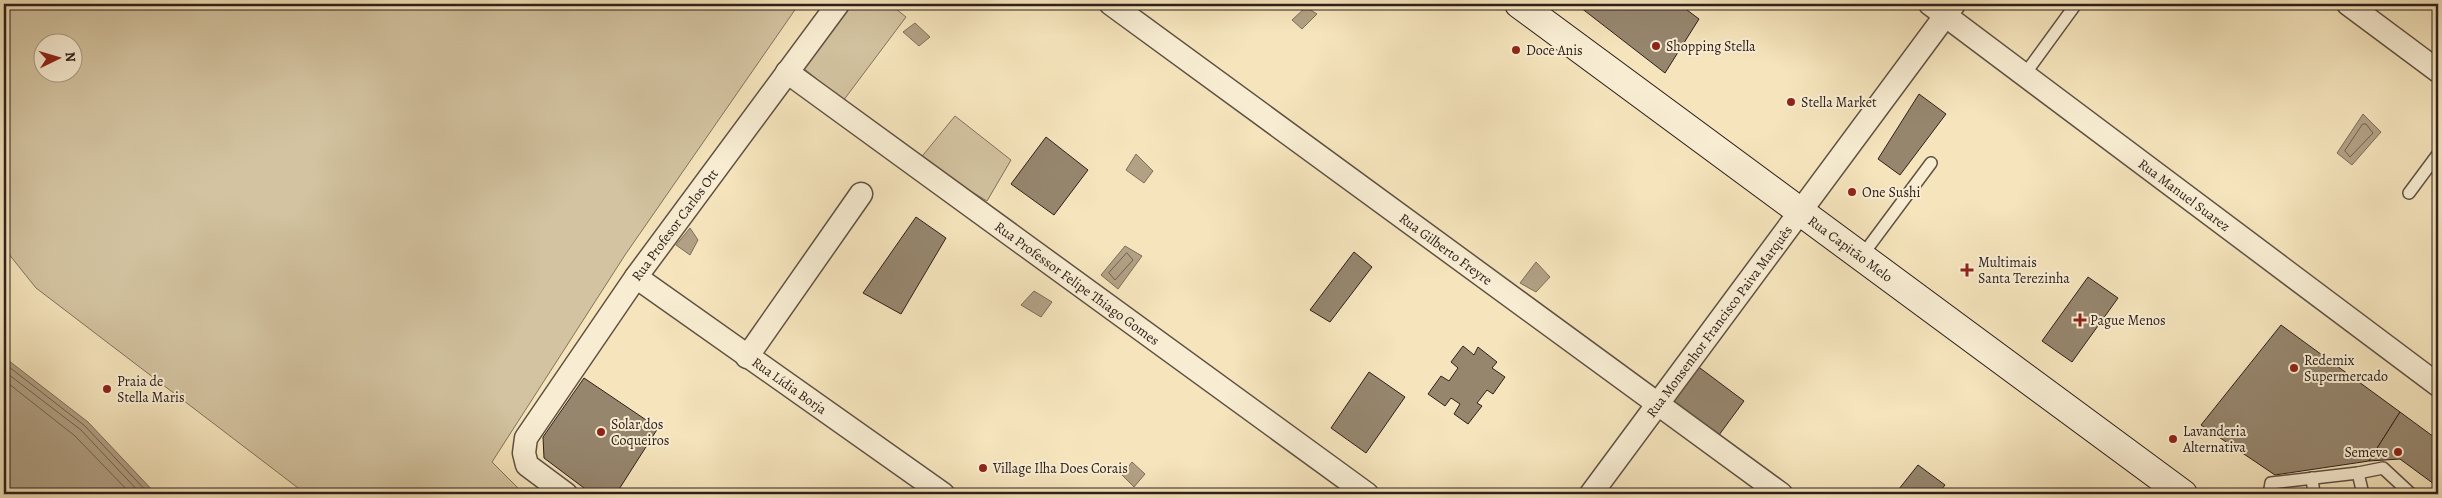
<svg xmlns="http://www.w3.org/2000/svg" width="2442" height="498" font-family="Alegreya,serif">
<rect width="100%" height="100%" fill="#f5e4bc"/>
<filter id="stains"><feTurbulence type="fractalNoise" baseFrequency=".004" numOctaves="4"/><feColorMatrix values="0 0 0 0 .2 0 0 0 0 .09 0 0 0 0 .02 0 0 0 .5 -.17"/></filter>
<radialGradient id="worn" r=".72"><stop offset=".6" stop-color="#630" stop-opacity="0"/><stop offset="1" stop-color="#630" stop-opacity=".3"/></radialGradient>
<!-- green -->
<g fill="#d3c3a0" stroke="#81725d" fill-rule="evenodd">
<path d="M4 4H799L625 255 492 462 522 492 528 494H306L36 288 4 248ZM42 42H72V72H42Z"/>
<polygon points="845,4 890,4 906,17 843,101 800,65"/>
<polygon points="955,116 1011,160 987,201 919,160"/>
</g>
<!-- water -->
<g fill="#b2a185" stroke="#7e6d5a">
<polygon points="1306,7 1317,14 1302,29 1292,20"/>
<polygon points="915,23 930,37 919,46 903,32"/>
<polygon points="2363,114 2381,132 2352,165 2337,153"/>
<polygon points="1136,154 1153,171 1144,183 1126,170"/>
<polygon points="690,228 698,240 690,255 676,245"/>
<polygon points="1125,246 1142,256 1118,289 1101,275"/>
<polygon points="1536,262 1550,277 1536,292 1520,283"/>
<polygon points="1034,291 1052,302 1041,317 1021,305"/>
<polygon points="4,357 88,422 156,494 4,494"/>
<polygon points="1132,462 1145,474 1134,487 1122,475"/>
</g>
<g fill="none" stroke-linecap="round" stroke-linejoin="round">
<!-- shore -->
<g stroke="#706050" stroke-width="1">
<polygon points="2363,124 2366,124 2373,133 2350,157 2345,151"/>
<polygon points="1127,253 1133,260 1115,280 1109,273"/>
<polyline points="4,363 85,426 149,494"/>
<polyline points="4,371 81,430 141,494"/>
<polyline points="4,380 75,436 131,494"/>
</g>
</g>
<!-- building -->
<g fill="#96866e" stroke="#2f201a">
<polygon points="1576,4 1679,4 1699,19 1665,73"/>
<polygon points="1919,94 1946,114 1900,175 1878,159"/>
<polygon points="1046,137 1088,170 1054,215 1011,184"/>
<polygon points="916,217 946,238 901,314 863,293"/>
<polygon points="1354,252 1372,267 1330,322 1310,310"/>
<polygon points="2088,277 2118,298 2072,362 2042,341"/>
<polygon points="2281,325 2400,412 2369,461 2275,475 2201,425"/>
<polygon points="1463,346 1474,355 1478,347 1497,362 1492,368 1505,377 1493,394 1487,390 1477,403 1482,406 1468,424 1454,414 1460,404 1451,398 1445,406 1428,394 1441,376 1449,381 1458,368 1451,362"/>
<polygon points="1696,365 1744,401 1719,435 1673,401"/>
<polygon points="1369,372 1405,397 1366,453 1331,428"/>
<polygon points="584,378 658,428 616,494 592,494 544,458 543,437"/>
<polygon points="2400,412 2438,440 2438,487 2400,459 2369,461"/>
<polygon points="1918,465 1945,485 1938,494 1895,494"/>
</g>
<g fill="none" stroke-linecap="round" stroke-linejoin="round">
<!-- service casing -->
<g stroke="#605142" stroke-width="14">
<g id="service">
<polyline points="2025,74 2076,4"/>
<polyline points="2409,193 2438,154"/>
<polyline points="1861,257 1931,163"/>
<polyline points="2312,478 2314,494"/>
<polyline points="2269,494 2271,483 2358,473"/>
<polyline points="2363,494 2358,473 2383,468 2411,494"/>
</g>
</g>
<!-- minor casing -->
<g stroke="#605142" stroke-width="25">
<g id="minor">
<path id="s1" d="M1111 4 1781 494"/>
<path id="s2" d="M1930 4 2438 385"/>
<polyline points="2348,4 2438,71"/>
<path id="s3" d="M787 72 1367 494"/>
<path id="s4" d="M636 277 943 494"/>
<polyline points="747,357 861,194"/>
<path id="s5" d="M566 494 527 465 524 453 526 438 636 277 838 4"/>
<path id="s6" d="M1591 494 1954 4"/>
</g>
</g>
<!-- secondary casing -->
<g stroke="#2f201a" stroke-width="30">
<g id="secondary">
<path id="s7" d="M1519 4 2183 494"/>
</g>
</g>
<!-- service -->
<use href="#service" stroke="#f8edd3" stroke-width="11"/>
<!-- minor -->
<use href="#minor" stroke="#f8edd3" stroke-width="22"/>
<!-- secondary -->
<use href="#secondary" stroke="#f8edd3" stroke-width="28"/>
</g>
<!-- markers -->
<g fill="#8f2418" stroke="#f8edd3" stroke-width="2">
<circle cx="1656" cy="46" r="5"/>
<circle cx="1516" cy="50" r="5"/>
<circle cx="1791" cy="102" r="5"/>
<circle cx="1852" cy="192" r="5"/>
<path d="M1964.5 262.5h5v5h5v5h-5v5h-5v-5h-5v-5h5z"/>
<path d="M2077.5 312.5h5v5h5v5h-5v5h-5v-5h-5v-5h5z"/>
<circle cx="2294" cy="368" r="5"/>
<circle cx="107" cy="389" r="5"/>
<circle cx="601" cy="432" r="5"/>
<circle cx="2173" cy="439" r="5"/>
<circle cx="2398" cy="452" r="5"/>
<circle cx="983" cy="468" r="5"/>
</g>
<g text-anchor="middle" dominant-baseline="central" stroke-width="4" stroke-linejoin="round" paint-order="stroke">
<!-- poi labels -->
<g font-size="14" fill="#2f201a" stroke="#f8edd3" text-anchor="start">
<text x="1666" y="46">Shopping Stella</text>
<text x="1526" y="50">Doce Anis</text>
<text x="1801" y="102">Stella Market</text>
<text x="1862" y="192">One Sushi</text>
<text x="1978" y="262">Multimais<tspan x="1978" dy="16">Santa Terezinha</tspan></text>
<text x="2090" y="320">Pague Menos</text>
<text x="2304" y="360">Redemix<tspan x="2304" dy="16">Supermercado</tspan></text>
<text x="117" y="381">Praia de<tspan x="117" dy="16">Stella Maris</tspan></text>
<text x="611" y="424">Solar dos<tspan x="611" dy="16">Coqueiros</tspan></text>
<text x="2183" y="431">Lavanderia<tspan x="2183" dy="16">Alternativa</tspan></text>
<text x="2388" y="452" text-anchor="end">Semeve</text>
<text x="993" y="468">Village Ilha Does Corais</text>
</g>
<!-- street labels -->
<g font-size="14" fill="#2f201a" stroke="#f8edd3">
<text stroke="none"><textPath href="#s2" startOffset="318">Rua Manuel Suarez</textPath></text>
<text stroke="none"><textPath href="#s5" startOffset="336">Rua Profesor Carlos Ott</textPath></text>
<text stroke="none"><textPath href="#s1" startOffset="415">Rua Gilberto Freyre</textPath></text>
<text stroke="none"><textPath href="#s7" startOffset="412">Rua Capitão Melo</textPath></text>
<text stroke="none"><textPath href="#s3" startOffset="359">Rua Professor Felipe Thiago Gomes</textPath></text>
<text stroke="none"><textPath href="#s6" startOffset="215">Rua Monsenhor Francisco Paiva Marquês</textPath></text>
<text stroke="none"><textPath href="#s4" startOffset="188">Rua Lídia Borja</textPath></text>
</g>
</g>
<!-- margin -->
<rect width="2442" height="498" fill="none" stroke="#f5e4bc" stroke-width="20"/>
<rect x="5" y="5" width="2432" height="488" fill="none" stroke="#2f201a" stroke-width="2.5"/>
<rect x="10" y="10" width="2422" height="478" fill="none" stroke="#2f201a"/>
<!-- north arrow -->
<g transform="translate(58 58) rotate(85)"><circle r="24" fill="#f8edd3" stroke="#a89b89"/>
<path d="M0-4L9 19L0 12L-9 19Z" fill="#8f2418"/>
<text y="-8" font-size="14" font-weight="bold" text-anchor="middle" fill="#2f201a">N</text>
</g>
<rect width="100%" height="100%" filter="url(#stains)"/>
<rect width="100%" height="100%" fill="url(#worn)"/>
</svg>
